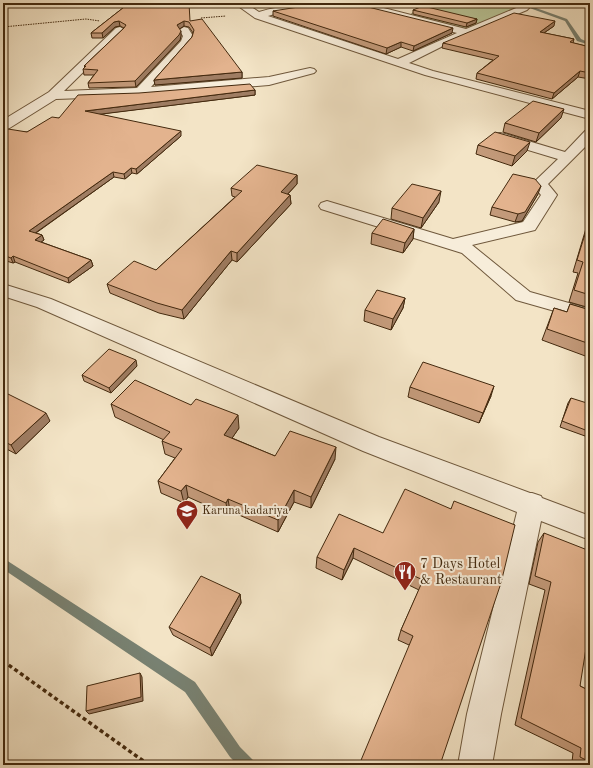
<svg xmlns="http://www.w3.org/2000/svg" width="593" height="768" font-family="'Old Standard TT',serif">
<rect width="100%" height="100%" fill="#f3e4c6"/>
<filter id="stains"><feTurbulence type="fractalNoise" baseFrequency=".005" numOctaves="4"/><feColorMatrix values="0 0 0 0 .2 0 0 0 0 .09 0 0 0 0 .02 0 0 0 .5 -.17"/></filter>
<radialGradient id="worn" r=".72"><stop offset=".6" stop-color="#630" stop-opacity="0"/><stop offset="1" stop-color="#630" stop-opacity=".3"/></radialGradient>
<!-- green -->
<polygon fill="#b9c597" stroke="#7e7752" points="424,3 518,3 529,6 467,32 408,17"/>
<g fill="none" stroke-linecap="round" stroke-linejoin="round">
<!-- stream -->
<g fill="#788273" fill-rule="evenodd">
<polygon points="516,3 522,3 567,19 581,39 590,43 590,45 577,41 565,21"/>
<polygon points="3,558 195,682 240,747 253,760 255,765 238,765 230,757 185,692 3,569"/>
</g>
<!-- minor casing -->
<g stroke="#6f583c" stroke-width="2">
<g id="minor">
<path d="M234 3H245L259 12C282 5 305 3 330 3L325 6 278 13 268 16 398 59 457 33 364 9 339 6 334 3H364L466 29 521 6H527L529 8 527 10 445 45 409 63 433 71 590 111V119L425 75 255 18Z"/>
<polygon points="120,27 125,30 124,32 64,91 137,88 181,41 183,36 179,30 184,27 188,28 193,36 191,42 151,87 269,77 310,68 314,69 316,71 314,73 269,85 140,96 56,99 8,129 3,130 3,120 49,92 116,28"/>
<polygon points="590,130 590,142 548,184 557,195 535,230 472,245 530,292 590,309 590,321 516,300 462,253 321,209 319,206 321,203 327,201 453,239 523,222 541,195 532,184 558,159 495,140 493,137 495,134 500,133 505,134 565,152 585,131"/>
<polygon points="3,284 51,299 379,437 530,493 532,493 541,496 542,498 590,516 590,540 541,521 501,714 492,765 458,765 467,714 517,512 363,451 37,307 3,296"/>
</g>
</g>
<!-- path-far1 -->
<g stroke="#43290e" stroke-width="1" stroke-dasharray="1.5 1" stroke-linecap="butt">
<polyline points="201,18 226,16"/>
<polyline points="3,27 86,19 100,21"/>
</g>
<!-- path -->
<polyline stroke="#43290e" stroke-width="3.5" stroke-dasharray="4 3" stroke-linecap="butt" points="3,661 149,765"/>
<!-- minor -->
<use href="#minor" fill="#f7edda" fill-rule="evenodd"/>
</g>
<!-- wall -->
<g fill="#c39a7a" stroke="#43290e">
<polygon points="128,4 190,21 242,72 242,78 155,85 154,80 192,37 193,33 189,27 184,26 179,29 181,36 180,40 136,87 89,88 88,83 94,75 84,75 83,69 85,67 84,66 124,28 120,26 115,27 103,38 92,38 91,33"/>
<polygon points="413,10 477,19 476,23 466,27 413,14"/>
<polygon points="273,11 452,33 413,51 401,47 386,54 273,16"/>
<polygon points="554,26 544,33 574,39 573,43 590,47 590,79 578,77 552,99 476,79 477,73 493,60 442,48 443,43"/>
<polygon points="255,90 255,95 100,114 181,136 137,174 132,173 125,179 114,177 36,233 42,235 44,240 41,242 91,260 93,266 69,283 15,262 13,263 3,260 3,132 27,132 59,118"/>
<polygon points="561,118 536,142 503,132 505,123"/>
<polygon points="478,145 527,151 512,166 476,154"/>
<polygon points="297,175 297,184 288,194 290,195 291,204 237,262 232,260 184,319 159,313 110,293 107,284 156,270 235,197 232,196 231,188"/>
<polygon points="538,194 522,221 515,222 490,215 492,207"/>
<polygon points="439,202 421,228 391,219 392,208"/>
<polygon points="590,215 590,308 569,302 578,273 573,272"/>
<polygon points="414,229 413,239 403,253 371,244 372,233"/>
<polygon points="405,298 403,308 391,330 364,321 365,310"/>
<polygon points="570,304 590,310 590,353 588,357 542,340 554,308 567,312"/>
<polygon points="137,366 111,393 84,381 82,375"/>
<polygon points="410,387 491,396 479,423 408,397"/>
<polygon points="3,393 50,421 16,454 3,447"/>
<polygon points="571,398 588,431 585,436 560,427 568,403"/>
<polygon points="111,404 239,428 232,438 275,456 335,459 311,508 294,502 278,532 230,511 228,515 188,497 184,503 161,493 158,481 175,458 165,454 162,441 164,440 115,417"/>
<polygon points="451,509 515,525 409,645 398,640 401,630 419,590 353,558 342,580 316,568 317,557"/>
<polygon points="544,533 580,686 590,691 590,765 578,765 572,762 573,753 515,725 545,590 529,584 538,542"/>
<polygon points="240,594 241,603 212,656 173,635 169,627"/>
</g>
<!-- shaded-wall -->
<g fill="#9f7d63" stroke="#43290e">
<polygon points="288,3 304,3 288,4"/>
<polygon points="477,19 476,23 466,27 467,23"/>
<polygon points="119,21 120,26 115,27 103,38 102,33 114,22"/>
<polygon points="184,21 184,26 178,30 177,25"/>
<polygon points="555,21 554,26 538,37 540,32"/>
<polygon points="453,28 452,33 413,51 414,46"/>
<polygon points="181,31 181,36 180,40 136,87 135,81"/>
<polygon points="401,42 401,47 386,54 387,48"/>
<polygon points="580,71 578,77 552,99 554,93"/>
<polygon points="242,72 242,78 155,85 154,80"/>
<polygon points="255,90 255,95 86,116 85,111"/>
<polygon points="564,109 561,118 536,142 539,133"/>
<polygon points="181,131 181,136 137,174 136,169"/>
<polygon points="530,142 527,151 512,166 515,156"/>
<polygon points="131,168 132,173 125,179 124,174"/>
<polygon points="113,172 114,177 31,236 29,231"/>
<polygon points="297,175 297,184 281,201 281,192"/>
<polygon points="541,186 538,194 522,221 515,222 518,214"/>
<polygon points="441,191 439,202 421,228 423,218"/>
<polygon points="290,195 291,204 237,262 237,253"/>
<polygon points="414,229 413,239 403,253 405,243"/>
<polygon points="42,235 44,240 37,245 35,240"/>
<polygon points="231,251 232,260 184,319 182,310"/>
<polygon points="13,256 15,262 13,263 11,258"/>
<polygon points="91,260 93,266 69,283 68,278"/>
<polygon points="405,298 403,308 391,330 393,319"/>
<polygon points="136,360 137,366 111,393 109,388"/>
<polygon points="494,386 491,396 479,423 483,413"/>
<polygon points="46,413 50,421 16,454 11,445"/>
<polygon points="238,415 239,428 226,447 224,435"/>
<polygon points="336,447 335,459 311,508 311,497"/>
<polygon points="186,485 188,497 184,503 181,491"/>
<polygon points="294,490 294,502 278,532 278,520"/>
<polygon points="228,499 230,511 228,515 226,503"/>
<polygon points="354,548 353,558 342,580 344,570"/>
<polygon points="240,594 241,603 212,656 210,648"/>
<polygon points="140,673 142,677 143,701 89,714 86,711"/>
</g>
<!-- building -->
<g fill="#e3b38e" stroke="#43290e">
<polygon points="153,3 189,3 190,21 202,19 242,72 154,80 192,37 194,30 189,22 184,21 177,25 181,31 179,35 135,81 88,83 98,70 83,69 86,66 84,66 124,28 126,25 119,21 114,22 102,33 91,33 128,4"/>
<polygon points="324,3 341,3 364,6 453,28 414,46 401,42 387,48 273,11"/>
<polygon points="423,6 477,19 467,23 413,10"/>
<polygon points="514,13 555,21 540,32 574,39 570,42 590,47 590,73 580,71 554,93 477,73 499,56 443,43"/>
<polygon points="250,84 255,90 85,111 181,131 136,169 131,168 124,174 113,172 29,231 42,235 35,240 91,260 68,278 13,256 11,258 3,255 3,132 8,129 27,132 52,117 59,118 78,95 139,93"/>
<polygon points="533,101 564,109 539,133 505,123"/>
<polygon points="495,132 530,142 515,156 478,145"/>
<polygon points="257,165 297,175 281,192 290,195 237,253 231,251 182,310 157,303 107,284 134,261 156,270 242,191 231,188"/>
<polygon points="513,174 535,179 541,186 525,212 518,214 492,207"/>
<polygon points="412,184 441,191 423,218 392,208"/>
<polygon points="590,218 590,295 574,290 583,262 577,260"/>
<polygon points="383,219 414,229 405,243 372,233"/>
<polygon points="377,290 405,298 393,319 365,310"/>
<polygon points="570,304 590,310 590,344 547,329 554,308 567,312"/>
<polygon points="109,349 136,360 109,388 82,375"/>
<polygon points="423,362 494,386 483,413 410,387"/>
<polygon points="135,380 191,405 196,399 238,415 224,435 275,456 290,431 336,447 311,497 294,490 278,520 228,499 226,503 186,485 181,491 158,481 182,449 162,441 170,432 111,404"/>
<polygon points="4,392 46,413 11,445 3,441 3,393"/>
<polygon points="571,398 590,404 590,423 588,431 562,421"/>
<polygon points="405,489 451,509 454,501 515,525 501,583 440,765 359,765 413,636 401,630 423,580 354,548 344,570 317,557 339,514 383,533"/>
<polygon points="544,533 590,551 590,623 580,686 590,691 590,762 580,757 581,748 521,718 551,582 535,576"/>
<polygon points="201,576 240,594 210,648 169,627"/>
<polygon points="140,673 141,697 86,711 87,686"/>
</g>
<!-- icons -->
<defs>
<g id="school-pin" transform="scale(1.15)"><path d="M0 17L-7.5 6A9.5 9.5 0 1 1 7.5 6Z" fill="#8f2418" stroke="#f7edda"/><path d="M0-5L7-2L0 1L-7-2ZM-4 1L0 2.5L4 1V4Q0 6-4 4Z" fill="#fff"/></g>
<g id="restaurant-pin" transform="scale(1.15)"><path d="M0 17L-7.5 6A9.5 9.5 0 1 1 7.5 6Z" fill="#8f2418" stroke="#f7edda"/><path d="M-5-6h1v4h1v-4h1v4h1v-4h1v5L-1.5 .5V6h-2V.5L-5-1ZM5-6V6H3V1.5H1.5Q1.5-4 5-6Z" fill="#fff"/></g>
</defs>
<g fill-rule="evenodd">
<use href="#school-pin" x="187" y="511"/>
<use href="#restaurant-pin" x="405" y="572"/>
</g>
<g text-anchor="middle" dominant-baseline="central" stroke-width="4" stroke-linejoin="round" paint-order="stroke">
<!-- poi labels -->
<g font-size="12" fill="#43290e" stroke="#f7edda" text-anchor="start">
<text x="202" y="511">Karuna kadariya</text>
</g>
<!-- near-poi labels -->
<g font-size="14" fill="#43290e" stroke="#f7edda" text-anchor="start">
<text x="420" y="564">7 Days Hotel<tspan x="420" dy="16">&amp; Restaurant</tspan></text>
</g>
</g>
<!-- margin -->
<rect width="593" height="768" fill="none" stroke="#f3e4c6" stroke-width="16"/>
<rect x="4" y="4" width="585" height="760" fill="none" stroke="#43290e" stroke-width="2"/>
<rect x="8" y="8" width="577" height="752" fill="none" stroke="#43290e"/>
<rect width="100%" height="100%" filter="url(#stains)"/>
<rect width="100%" height="100%" fill="url(#worn)"/>
</svg>
